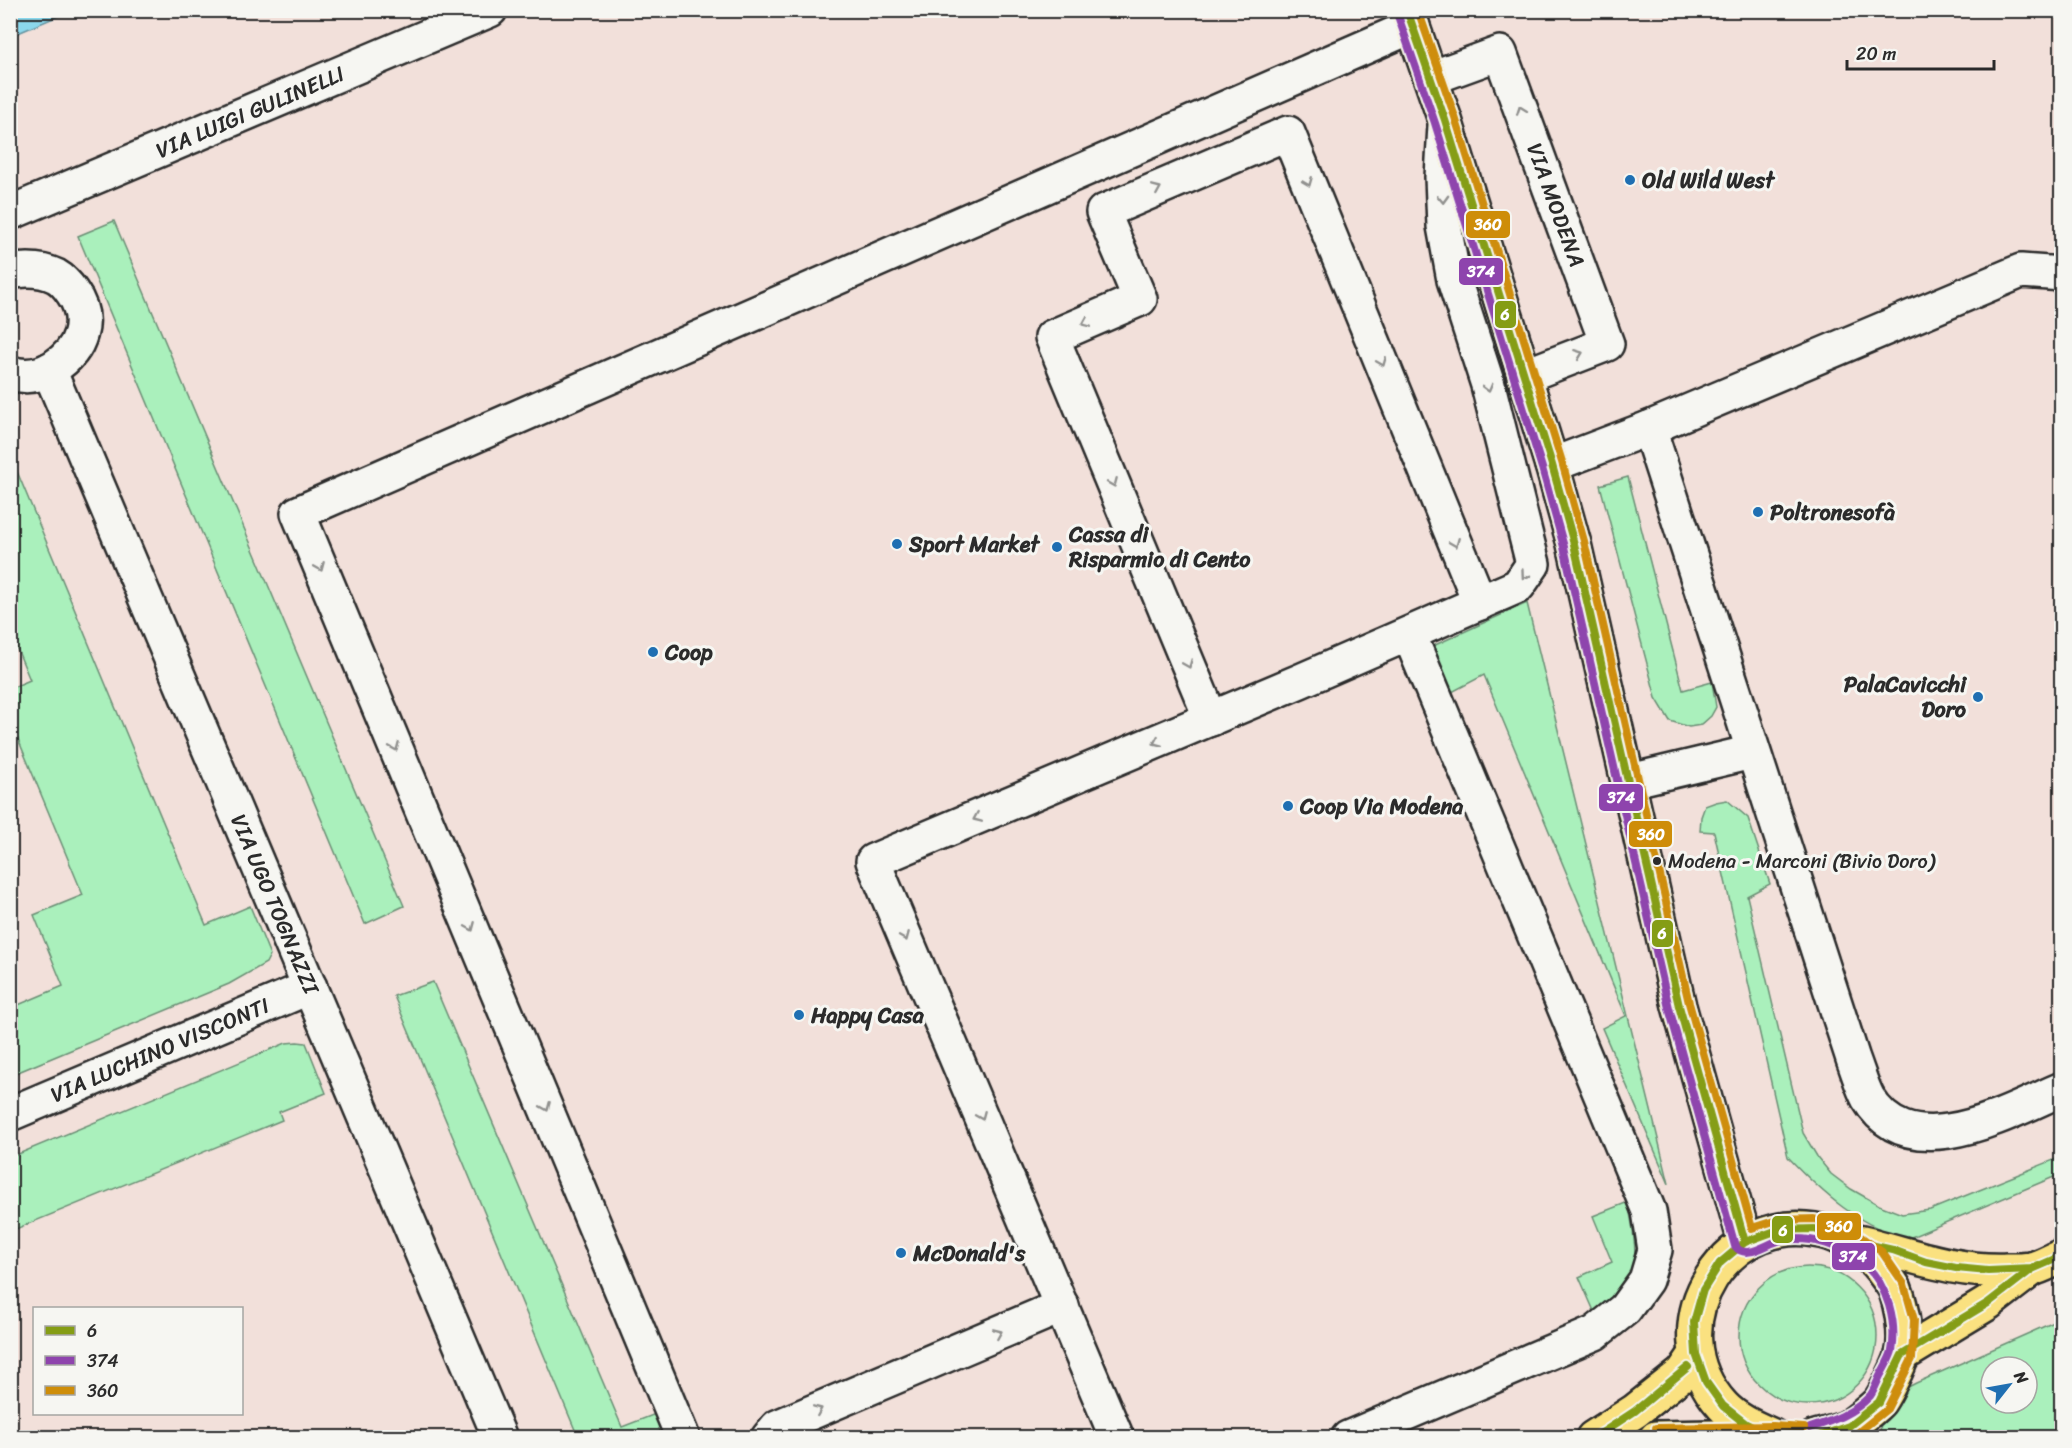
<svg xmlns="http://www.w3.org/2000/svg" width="2072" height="1448" font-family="Sriracha,sans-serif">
<rect width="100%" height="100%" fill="#f2e0da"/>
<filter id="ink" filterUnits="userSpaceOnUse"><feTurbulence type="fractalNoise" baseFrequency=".0167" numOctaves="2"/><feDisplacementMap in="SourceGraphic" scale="12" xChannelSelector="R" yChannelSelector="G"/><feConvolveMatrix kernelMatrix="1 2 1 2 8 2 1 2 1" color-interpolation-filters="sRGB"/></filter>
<g filter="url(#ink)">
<!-- green -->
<g fill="#aaf0bc" stroke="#6a8e74" stroke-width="1.5" fill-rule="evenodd">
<polygon points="114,221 404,906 365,924 78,236"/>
<polygon points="11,457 206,925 250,906 270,955 266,963 229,984 11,1075 11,1008 63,986 34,915 83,895 18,739 11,741 11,688 30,680 11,634"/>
<polygon points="1628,477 1683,690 1712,682 1716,707 1711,716 1701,725 1689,727 1670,721 1656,698 1600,485"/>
<polygon points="1527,603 1669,1184 1602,1028 1626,1016 1484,675 1452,692 1433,646"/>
<path d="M1727 800 1748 818 1770 884 1747 896 1803 1133 1818 1158 1831 1174 1851 1189 1879 1205 1902 1214 1930 1210 2061 1157V1174L1909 1238C1861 1229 1821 1192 1788 1157L1714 832 1700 831 1701 817 1705 806 1716 802Z"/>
<polygon points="433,982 622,1427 658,1413 662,1437 578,1437 394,996"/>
<polygon points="297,1042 306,1043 326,1093 279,1112 282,1120 11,1231 11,1157 286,1043"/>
<path d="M1628 1202C1634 1234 1645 1276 1614 1299 1608 1304 1601 1307 1594 1311L1579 1277 1612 1262 1593 1216Z"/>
<circle cx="1808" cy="1336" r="69"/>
<path d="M2061 1319V1437H1881L1879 1402 1916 1383ZM1991 1367H2027V1403H1991Z"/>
</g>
<!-- water -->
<polygon fill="#8cd8ec" stroke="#65939f" stroke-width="1.5" points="11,10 70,10 70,11 11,36"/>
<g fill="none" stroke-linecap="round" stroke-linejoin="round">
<!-- minor casing -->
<g stroke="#2b2b2b" stroke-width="38">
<g id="minor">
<polyline points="1431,78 1500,53 1607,344 1524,376"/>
<polyline points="10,213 490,10"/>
<path d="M10 272C25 269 41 269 56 276 63 280 68 286 72 292 92 320 81 350 54 367 40 376 26 378 10 373"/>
<polyline points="49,370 500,1438"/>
<path d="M1649 428 1853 1059C1858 1072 1862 1087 1868 1098 1910 1169 2008 1112 2062 1089"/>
<polyline points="1552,465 1649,428 2021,271 2062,274"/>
<polyline points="1211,719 1052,337 1140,299 1103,212 1288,133 1480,603"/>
<polyline points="1630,781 1752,752"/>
<polyline points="10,1114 310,987"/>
<polyline points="683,1438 298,513 1413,26"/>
<polyline points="768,1438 777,1427 1062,1306"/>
<polyline points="1117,1438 873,861 1300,681 1518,586 1533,564 1488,385 1454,280 1444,226 1442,177 1445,125"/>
<polyline points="1348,1438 1595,1333 1625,1309 1646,1280 1655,1250 1649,1211 1409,634"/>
</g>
</g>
<!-- major casing -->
<g stroke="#2b2b2b" stroke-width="38">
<g id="major">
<polyline points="1407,10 1445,120 1552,465 1574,544 1679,1006 1745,1242"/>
<path d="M1853 1241C1906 1252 1952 1273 2008 1270 2015 1270 2024 1270 2031 1269 2041 1267 2052 1260 2062 1256"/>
<polyline points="1902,1355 1988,1303 2032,1269"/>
<path d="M1773 1436C1755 1428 1736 1420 1723 1406 1650 1326 1729 1201 1831 1234 1851 1241 1869 1253 1882 1270 1886 1276 1892 1283 1895 1289 1902 1307 1907 1338 1902 1356 1899 1366 1886 1392 1880 1401 1875 1407 1855 1423 1848 1427 1838 1432 1825 1434 1813 1438"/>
<polyline points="1593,1438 1635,1411 1683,1373 1696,1354"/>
<polyline points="1656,1438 1768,1436"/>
</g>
</g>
<!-- minor -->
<use href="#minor" stroke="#f6f6f2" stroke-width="33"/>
<!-- major -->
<use href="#major" stroke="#fae180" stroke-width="33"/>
<!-- bus-1 casing -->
<g stroke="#f6f6f2" stroke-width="12">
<g id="bus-1">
<polyline points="1407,10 1445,120 1552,465 1574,544 1679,1006 1745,1242"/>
<polyline points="1773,1436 1746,1424 1723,1406 1706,1382 1696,1354 1694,1322 1703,1290 1720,1263 1745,1242 1778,1230 1814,1229 1848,1240 1893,1250 1926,1262 1956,1268 1988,1271 2032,1269 2062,1256"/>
<polyline points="1594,1438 1635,1411 1688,1367"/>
<polyline points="1688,1438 1785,1436"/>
<polyline points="1814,1438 1849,1426 1879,1402 1902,1355 1988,1303 2032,1269"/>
</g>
</g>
<!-- bus-2 casing -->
<g stroke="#f6f6f2" stroke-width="12">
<path id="bus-2" d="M1397 13 1435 123 1542 468 1564 547 1669 1008 1735 1246C1746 1261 1767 1243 1781 1240 1812 1236 1843 1245 1866 1266 1888 1286 1897 1323 1892 1351 1890 1359 1884 1368 1880 1376 1877 1382 1874 1391 1870 1396 1853 1414 1832 1421 1810 1428"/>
</g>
<!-- bus-3 casing -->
<g stroke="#f6f6f2" stroke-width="12">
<g id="bus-3">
<polyline points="1418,10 1455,117 1562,462 1584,541 1689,1003 1752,1228 1777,1220 1814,1219 1851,1230 1882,1252 1904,1284 1914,1320 1912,1359 1887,1409 1856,1434 1848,1438"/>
<polyline points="1656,1428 1773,1426 1804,1428"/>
</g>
</g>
<!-- bus-1 -->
<use href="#bus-1" stroke="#859d15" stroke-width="8"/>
<!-- bus-2 -->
<use href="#bus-2" stroke="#8e44ad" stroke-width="8"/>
<!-- bus-3 -->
<use href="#bus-3" stroke="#ce8d09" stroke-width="8"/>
</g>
<!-- one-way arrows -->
<defs><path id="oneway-chevron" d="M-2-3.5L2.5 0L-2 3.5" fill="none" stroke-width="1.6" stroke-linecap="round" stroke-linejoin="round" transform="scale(1.5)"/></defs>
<g stroke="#90908e">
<use href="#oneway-chevron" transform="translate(1521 110) rotate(-110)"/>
<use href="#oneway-chevron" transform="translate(1308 182) rotate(68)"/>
<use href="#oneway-chevron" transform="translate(1157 189) rotate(-23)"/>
<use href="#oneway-chevron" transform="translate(1443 199) rotate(88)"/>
<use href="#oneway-chevron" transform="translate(1086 323) rotate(157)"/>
<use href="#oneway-chevron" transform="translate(1579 354) rotate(-21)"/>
<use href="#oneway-chevron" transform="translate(1382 362) rotate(68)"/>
<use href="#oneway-chevron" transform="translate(1488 388) rotate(75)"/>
<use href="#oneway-chevron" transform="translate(1113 483) rotate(67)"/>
<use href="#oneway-chevron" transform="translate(1455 543) rotate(68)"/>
<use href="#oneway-chevron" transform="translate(320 567) rotate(67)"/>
<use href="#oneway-chevron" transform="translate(1525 575) rotate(125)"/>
<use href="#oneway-chevron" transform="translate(1188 664) rotate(67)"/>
<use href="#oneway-chevron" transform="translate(1157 742) rotate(157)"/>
<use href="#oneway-chevron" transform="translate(395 747) rotate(67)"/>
<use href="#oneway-chevron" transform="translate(977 818) rotate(157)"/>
<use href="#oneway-chevron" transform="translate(471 927) rotate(67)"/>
<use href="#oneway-chevron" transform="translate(905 937) rotate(67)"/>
<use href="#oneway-chevron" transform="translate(546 1107) rotate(67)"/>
<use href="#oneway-chevron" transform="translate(981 1116) rotate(67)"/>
<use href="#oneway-chevron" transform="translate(998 1333) rotate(-23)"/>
<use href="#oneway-chevron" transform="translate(818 1410) rotate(-23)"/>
</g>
</g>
<!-- markers -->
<g fill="#1f6fb2" stroke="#f6f6f2" stroke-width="2">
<circle cx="1630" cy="180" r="6"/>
<circle cx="1758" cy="512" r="6"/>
<circle cx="897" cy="544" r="6"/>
<circle cx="1057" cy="547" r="6"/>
<circle cx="653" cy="652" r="6"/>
<circle cx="1978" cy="697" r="6"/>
<circle cx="1288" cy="806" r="6"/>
<circle cx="799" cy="1015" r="6"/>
<circle cx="901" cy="1253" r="6"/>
</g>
<circle fill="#2b2b2b" stroke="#f6f6f2" stroke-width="2" cx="1657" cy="861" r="5"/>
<g text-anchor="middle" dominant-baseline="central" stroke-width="6" stroke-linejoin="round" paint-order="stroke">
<!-- bus labels -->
<g font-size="20" fill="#2b2b2b" stroke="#f6f6f2" text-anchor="start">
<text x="1668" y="861">Modena - Marconi (Bivio Doro)</text>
</g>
<!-- street labels -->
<g font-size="22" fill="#2b2b2b" stroke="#f6f6f2">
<text transform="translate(250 112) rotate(-23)">VIA LUIGI GULINELLI</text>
<text transform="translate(1556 205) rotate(70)">VIA MODENA</text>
<text transform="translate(275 904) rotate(67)">VIA UGO TOGNAZZI</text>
<text transform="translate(160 1050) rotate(-23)">VIA LUCHINO VISCONTI</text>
</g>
<!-- poi labels -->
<g font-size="22" font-weight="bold" fill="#2b2b2b" stroke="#f6f6f2" text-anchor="start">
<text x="1642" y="180">Old Wild West</text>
<text x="1770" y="512">Poltronesofà</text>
<text x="1069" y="534">Cassa di<tspan x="1069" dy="25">Risparmio di Cento</tspan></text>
<text x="909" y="544">Sport Market</text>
<text x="665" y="652">Coop</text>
<text x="1966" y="684" text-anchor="end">PalaCavicchi<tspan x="1966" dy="25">Doro</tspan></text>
<text x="1300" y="806">Coop Via Modena</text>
<text x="811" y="1015">Happy Casa</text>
<text x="913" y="1253">McDonald's</text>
</g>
</g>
<g stroke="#f6f6f2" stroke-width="2">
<rect x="1465" y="210" width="46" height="29" rx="6" fill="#ce8d09"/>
<rect x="1458" y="257" width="46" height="29" rx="6" fill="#8e44ad"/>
<rect x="1494" y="300" width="23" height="29" rx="6" fill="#859d15"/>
<rect x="1598" y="783" width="46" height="29" rx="6" fill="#8e44ad"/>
<rect x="1628" y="820" width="45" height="28" rx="6" fill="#ce8d09"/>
<rect x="1651" y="919" width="23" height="29" rx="6" fill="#859d15"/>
<rect x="1816" y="1212" width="46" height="29" rx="6" fill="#ce8d09"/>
<rect x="1771" y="1215" width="23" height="29" rx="6" fill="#859d15"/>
<rect x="1831" y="1242" width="45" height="29" rx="6" fill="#8e44ad"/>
</g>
<g font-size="16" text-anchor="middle" font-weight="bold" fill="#fff">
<text x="1488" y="230">360</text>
<text x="1481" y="277">374</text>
<text x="1505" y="320">6</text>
<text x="1621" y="803">374</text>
<text x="1651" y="840">360</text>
<text x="1662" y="939">6</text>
<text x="1839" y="1232">360</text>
<text x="1783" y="1236">6</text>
<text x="1853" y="1262">374</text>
</g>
<!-- margin -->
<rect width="2072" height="1448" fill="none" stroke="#f6f6f2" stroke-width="36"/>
<rect x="18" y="18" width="2036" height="1412" fill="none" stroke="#2b2b2b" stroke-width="2" filter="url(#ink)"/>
<!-- legend -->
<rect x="33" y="1307" width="210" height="108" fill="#f6f6f2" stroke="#a5a5a2" stroke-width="1.5"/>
<rect x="45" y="1326" width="30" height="9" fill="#859d15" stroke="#a5a5a2" stroke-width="1.5"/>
<text x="87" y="1337" font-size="18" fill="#2b2b2b">6</text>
<rect x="45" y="1356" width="30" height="9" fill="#8e44ad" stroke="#a5a5a2" stroke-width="1.5"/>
<text x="87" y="1367" font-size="18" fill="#2b2b2b">374</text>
<rect x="45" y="1386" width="30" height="9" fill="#ce8d09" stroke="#a5a5a2" stroke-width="1.5"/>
<text x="87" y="1397" font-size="18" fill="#2b2b2b">360</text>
<!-- north arrow -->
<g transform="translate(2009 1385) rotate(59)"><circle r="28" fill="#f6f6f2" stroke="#a5a5a2" stroke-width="1.5"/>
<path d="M0-4.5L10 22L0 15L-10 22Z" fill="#1f6fb2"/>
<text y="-9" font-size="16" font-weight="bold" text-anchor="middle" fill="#2b2b2b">N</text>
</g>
<!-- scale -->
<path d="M1847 60v9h147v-9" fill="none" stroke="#2b2b2b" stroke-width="3"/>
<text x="1856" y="60" font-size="18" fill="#2b2b2b" stroke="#f6f6f2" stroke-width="4.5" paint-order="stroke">20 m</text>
</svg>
